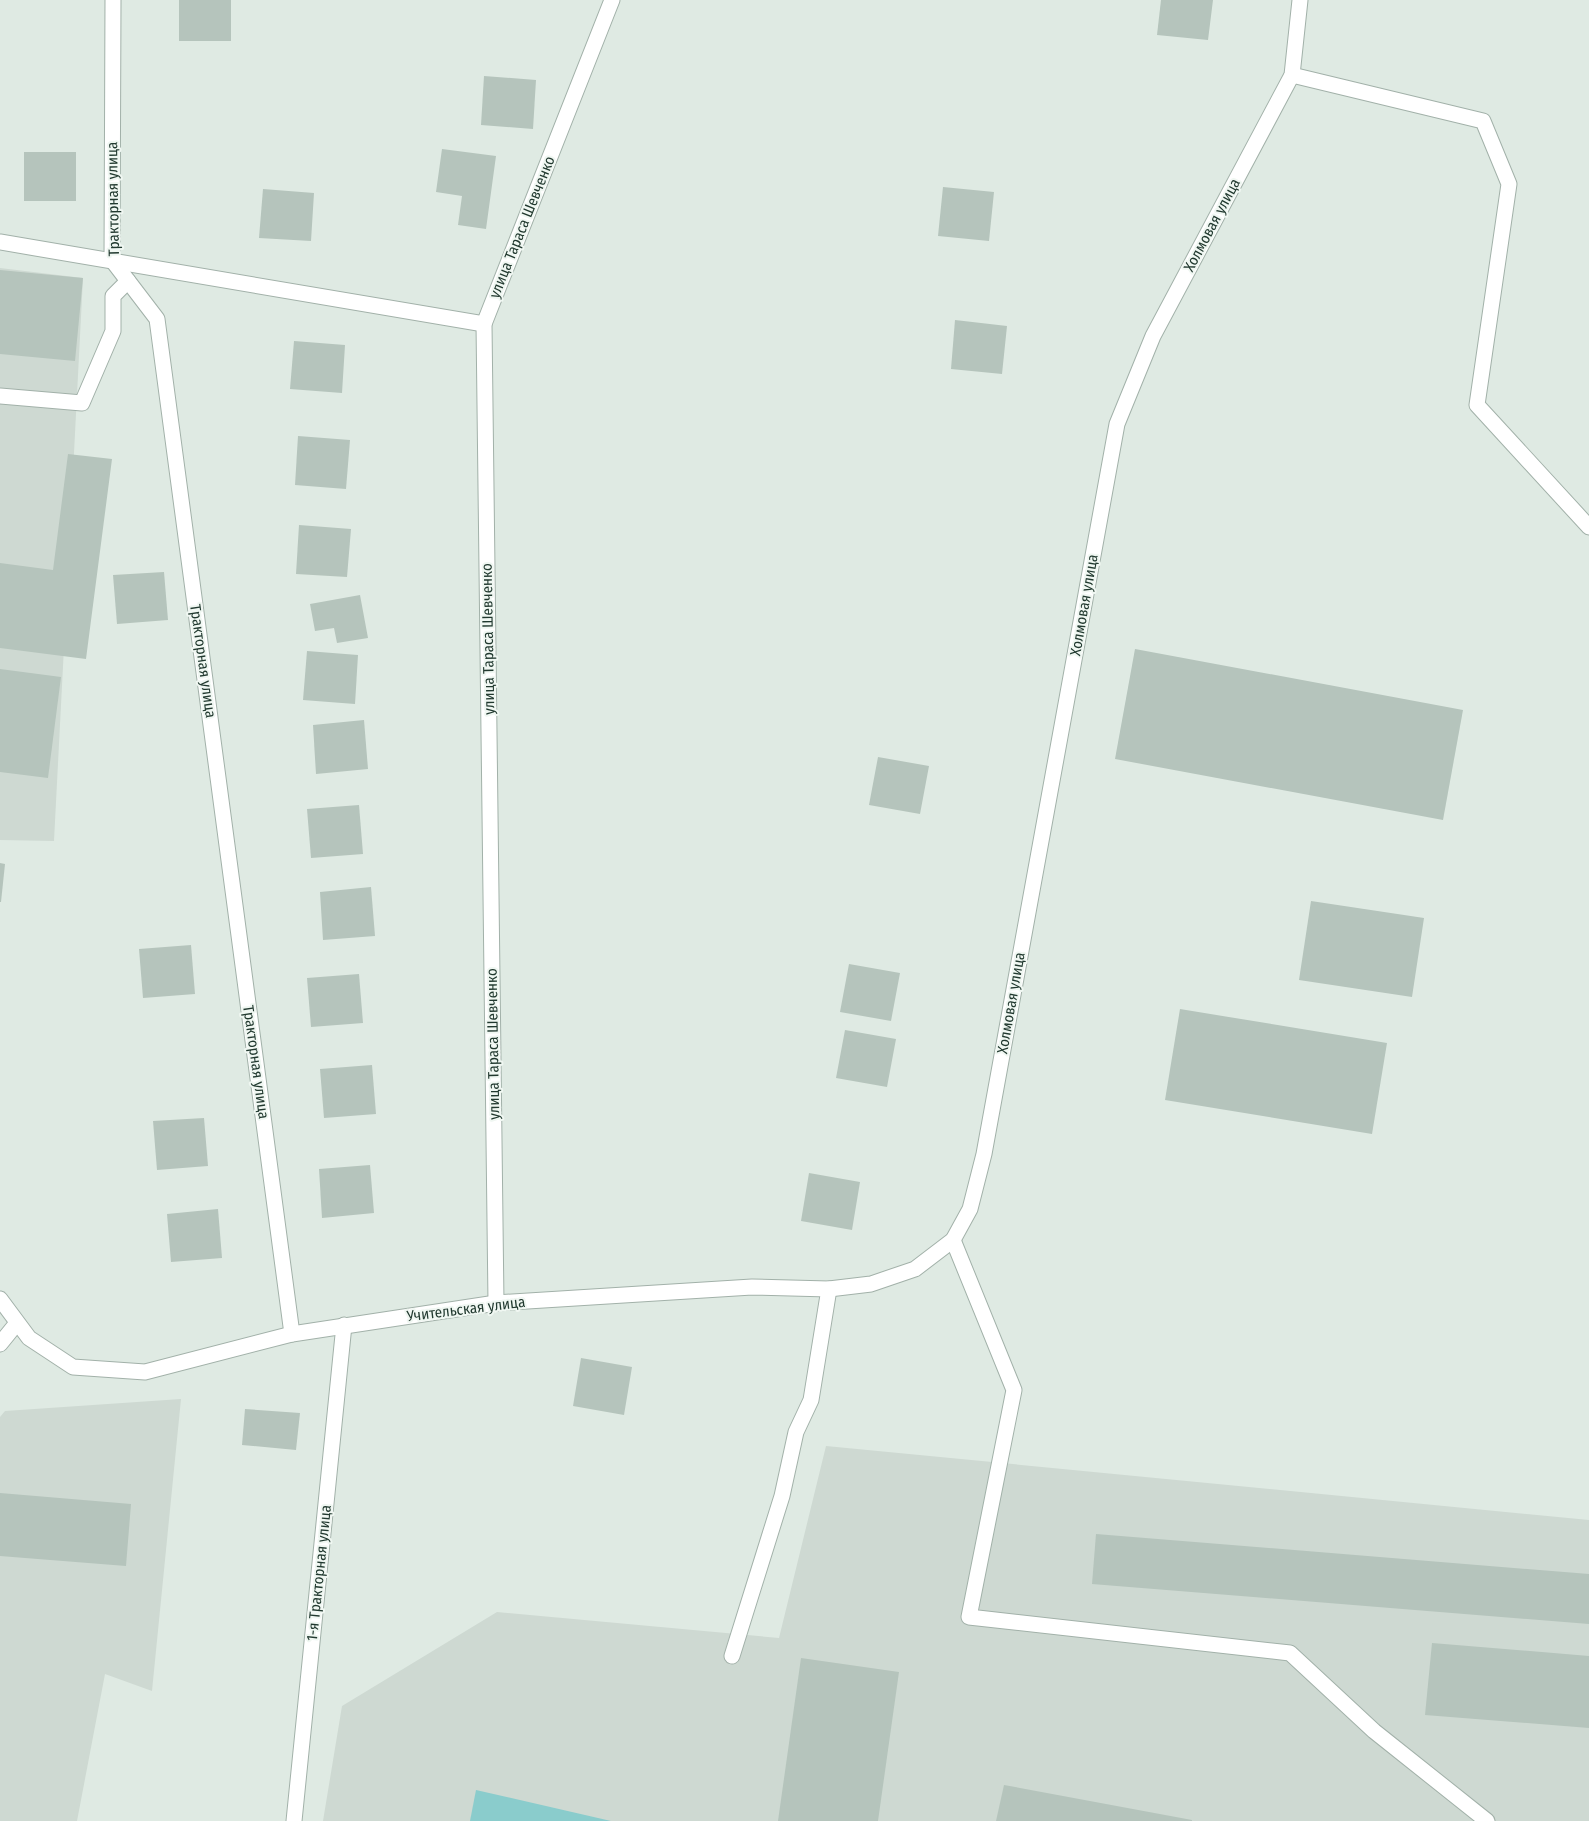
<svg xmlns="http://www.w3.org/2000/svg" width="1589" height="1821" font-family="'Fira Sans Condensed',sans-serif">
<rect width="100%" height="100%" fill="#dfeae3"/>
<!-- built -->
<g fill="#ced9d2">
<polygon points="0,268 83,278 54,841 0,840"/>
<polygon points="181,1399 152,1691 105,1674 77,1821 0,1821 0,1417 5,1411"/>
<polygon points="826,1446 1589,1520 1589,1821 323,1821 342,1706 497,1612 779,1638"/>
</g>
<!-- water -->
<polygon fill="#8acccc" points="476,1790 611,1821 470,1821"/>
<!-- building -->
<g fill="#b5c4bc">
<rect x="179" y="0" width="52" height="41"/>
<polygon points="1161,0 1213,0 1208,40 1157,35"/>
<polygon points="484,76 536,80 533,129 481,125"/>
<polygon points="442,149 496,156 486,229 458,225 462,196 436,192"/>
<rect x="24" y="152" width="52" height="49"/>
<polygon points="943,187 994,192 989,241 938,236"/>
<polygon points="263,189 314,193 311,241 259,238"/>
<polygon points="0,270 83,278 75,361 0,354"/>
<polygon points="955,320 1007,326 1002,374 951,369"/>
<polygon points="294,341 345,345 342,393 290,389"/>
<polygon points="298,436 350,440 346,489 295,485"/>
<polygon points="68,454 112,459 86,659 0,648 0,563 53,570"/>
<polygon points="299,525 351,529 347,577 296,574"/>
<polygon points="164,572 168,620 117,624 113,575"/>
<polygon points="360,595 368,638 337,643 334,628 315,631 310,604"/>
<polygon points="1135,649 1463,710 1443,820 1115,759"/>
<polygon points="307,651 358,655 355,704 303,700"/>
<polygon points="0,669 61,677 48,778 0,772"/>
<polygon points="364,720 368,769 316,774 313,725"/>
<polygon points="878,757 929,766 920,814 869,805"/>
<polygon points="359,805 363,854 311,858 307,809"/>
<polygon points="0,863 5,864 1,902 0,902"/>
<polygon points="371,887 375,936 323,940 320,892"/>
<polygon points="1311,901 1424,918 1412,997 1299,980"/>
<polygon points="191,945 195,994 143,998 139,949"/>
<polygon points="849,964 900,973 891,1021 840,1012"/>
<polygon points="359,974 363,1023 311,1027 307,978"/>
<polygon points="1180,1009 1387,1043 1372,1134 1165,1100"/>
<polygon points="845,1030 896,1039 887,1087 836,1078"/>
<polygon points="372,1065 376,1114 324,1118 320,1069"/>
<polygon points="204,1118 208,1166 157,1170 153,1121"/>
<polygon points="370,1165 374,1213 322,1218 319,1169"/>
<polygon points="809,1173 860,1182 852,1230 801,1221"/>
<polygon points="218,1209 222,1258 171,1262 167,1214"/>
<polygon points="581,1358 632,1367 624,1415 573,1406"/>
<polygon points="245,1409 300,1413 296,1450 242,1445"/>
<polygon points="0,1493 131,1504 126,1566 0,1556"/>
<polygon points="1096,1534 1589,1574 1589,1624 1092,1584"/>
<polygon points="1432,1643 1589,1656 1589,1728 1425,1715"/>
<polygon points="801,1658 899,1672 878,1821 778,1821"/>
<polygon points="1004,1785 1192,1820 1192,1821 996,1821"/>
</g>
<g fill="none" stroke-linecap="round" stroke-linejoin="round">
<!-- service casing -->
<g stroke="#a2b1a9" stroke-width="17">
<g id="service">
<polyline points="1292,75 1483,121 1509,184 1477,405 1589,527"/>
<polyline points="0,396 82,403 113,331 113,296 128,281"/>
<polyline points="953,1240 1014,1390 969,1617 1290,1653 1374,1731 1487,1821"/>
<polyline points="0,1344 17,1323"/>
<polyline points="732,1656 782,1496 796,1432 811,1400 829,1289"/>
</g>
</g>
<!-- minor casing -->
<g stroke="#a2b1a9" stroke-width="17">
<g id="minor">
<polyline points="113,0 112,260 157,319 292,1334"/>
<polyline points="0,242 484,324"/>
<polyline points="496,1303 484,324 612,0"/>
<polyline points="294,1821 344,1325"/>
</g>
</g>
<!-- tertiary casing -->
<g stroke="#a2b1a9" stroke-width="17">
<polyline id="tertiary" points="0,1299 29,1338 73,1367 145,1372 292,1334 496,1303 752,1287 829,1289 871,1284 915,1269 953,1240 970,1209 984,1154 1117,424 1153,336 1292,75 1300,0"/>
</g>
<!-- service -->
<use href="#service" stroke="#fff" stroke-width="15"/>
<!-- minor -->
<use href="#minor" stroke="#fff" stroke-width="15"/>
<!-- tertiary -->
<use href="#tertiary" stroke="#fff" stroke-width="15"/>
</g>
<g text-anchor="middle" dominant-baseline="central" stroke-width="4" stroke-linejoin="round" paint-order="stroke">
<!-- street labels -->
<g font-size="15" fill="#21392f" stroke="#f0f7f2">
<text transform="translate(113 199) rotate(-91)">Тракторная улица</text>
<text transform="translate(1212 225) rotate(-62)">Холмовая улица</text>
<text transform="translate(522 227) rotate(-68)">улица Тараса Шевченко</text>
<text transform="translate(1084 605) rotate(-80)">Холмовая улица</text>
<text transform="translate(488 639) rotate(-91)">улица Тараса Шевченко</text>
<text transform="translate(203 661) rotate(82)">Тракторная улица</text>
<text transform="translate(1011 1003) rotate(-80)">Холмовая улица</text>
<text transform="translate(493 1044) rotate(-91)">улица Тараса Шевченко</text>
<text transform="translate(256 1062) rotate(82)">Тракторная улица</text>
<text transform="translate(466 1309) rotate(-7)">Учительская улица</text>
<text transform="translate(319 1573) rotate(-84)">1-я Тракторная улица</text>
</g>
</g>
</svg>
